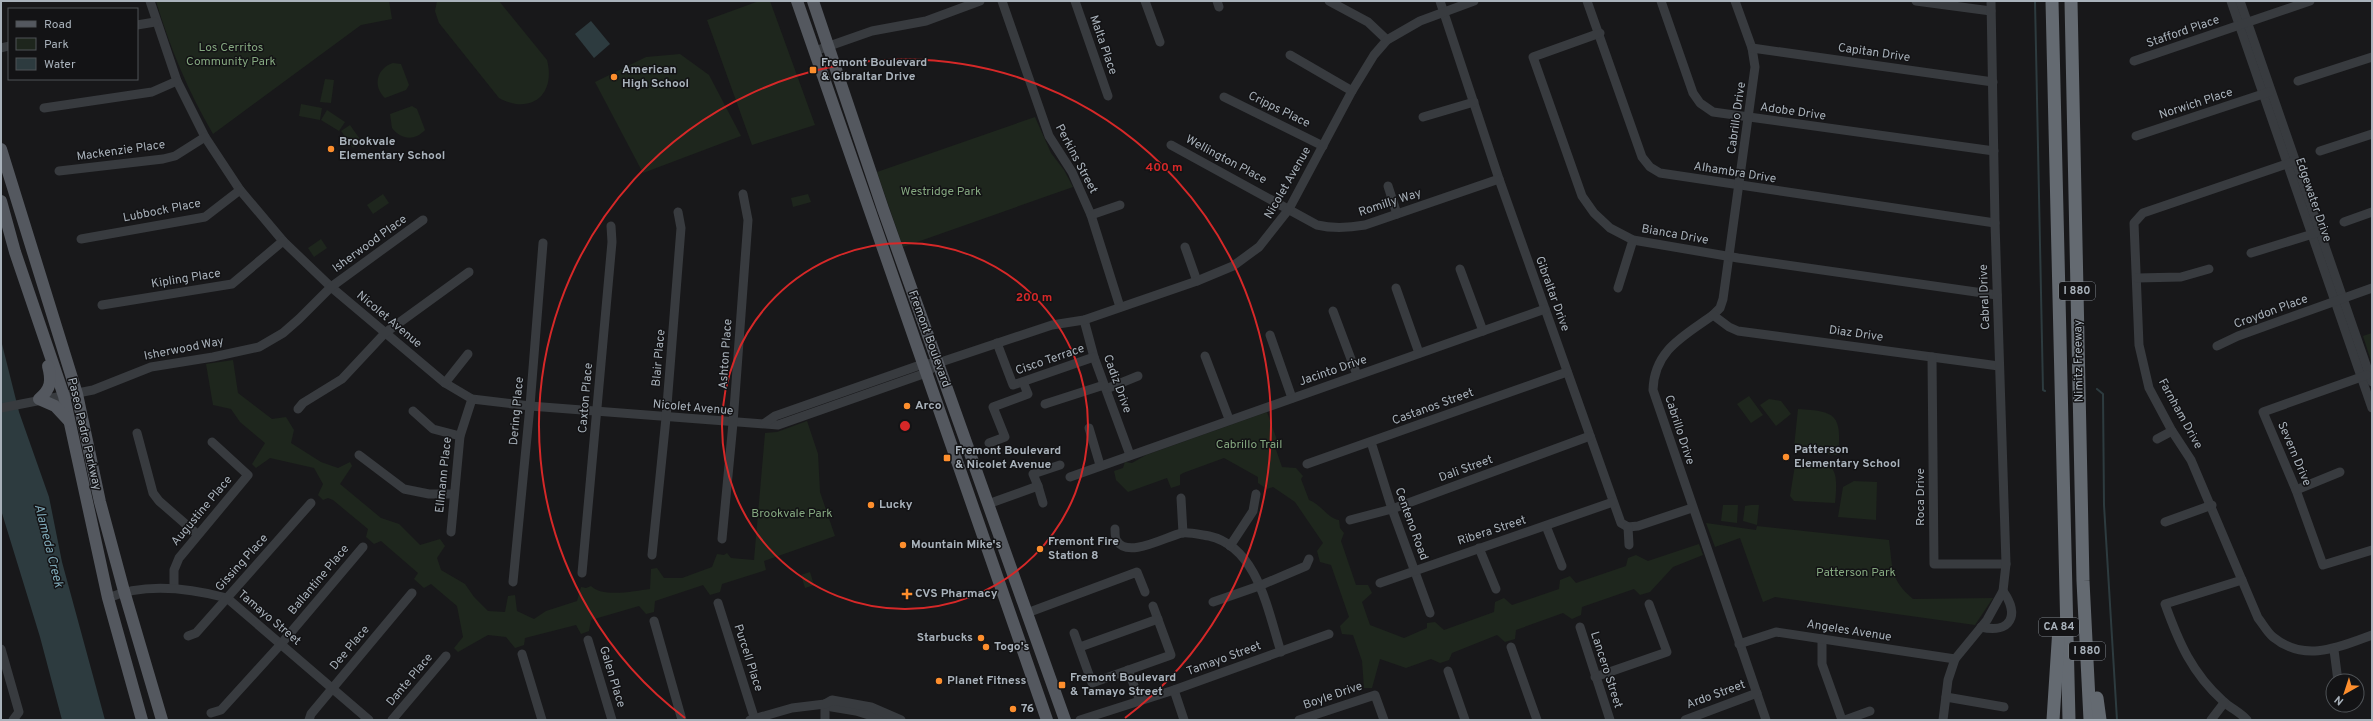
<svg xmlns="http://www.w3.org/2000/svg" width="2373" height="721" font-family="Overpass,sans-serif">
<rect width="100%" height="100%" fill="#18181a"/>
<!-- green -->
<g fill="#1e261d">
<path d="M156 1H389L392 19 361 25 213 134C188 91 170 48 156 1Z"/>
<path d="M437 1H499L547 60C556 95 531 115 499 98L439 23 435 11Z"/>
<polygon points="759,1 770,1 815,125 752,145 707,20"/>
<polygon points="680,54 709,75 741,136 643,173 595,82 646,57"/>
<path d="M393 63 401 64 409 85 406 90 385 98C372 86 377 68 393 63Z"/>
<polygon points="325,79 334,80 331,103 320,102"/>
<polygon points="301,104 322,108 320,120 299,116"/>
<path d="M412 106 417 109 425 130C415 141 401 140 392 128L390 114Z"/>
<polygon points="327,110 345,122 339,131 321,120"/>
<polygon points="1035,117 1051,153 1064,170 1073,187 903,247 877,172"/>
<polygon points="350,125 362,142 353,148 341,131"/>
<polygon points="383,194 389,203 373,214 367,205"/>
<polygon points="808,194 811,202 793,207 791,198"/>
<polygon points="321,239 327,248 314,257 308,248"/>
<polygon points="2372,333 2372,364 2363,336"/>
<path d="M233 360 238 393 272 419 286 417 294 430 291 443 321 462 338 468 350 462 352 466 340 484 381 518 399 524 420 545 440 539 445 546 437 558 441 570 465 584 474 597 488 611 505 612 508 596 515 595 517 611 534 619 546 611 577 601 581 587 586 588 591 586C603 598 634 591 650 589L651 569 657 568 664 578H682L712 567 717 554 724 555 727 553 731 558 754 560 765 433 777 432 807 421 818 454 820 492 835 536 764 561 766 570 722 584 720 592 710 595 703 585 655 601 654 612 646 614 639 606 591 620 589 631 581 634 576 625 525 638 524 645 515 648 506 637 488 635 458 652 454 648 463 637 457 606 431 584 424 588 414 579 418 573 381 541 374 544 366 537 368 529 333 500 328 498 323 500 318 495 323 484 314 468 270 458 256 468 252 464 265 443 240 422 231 409 213 405 206 364Z"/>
<polygon points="1749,396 1763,415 1751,423 1737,404"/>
<polygon points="1769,399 1781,401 1791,414 1776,426 1760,405"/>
<path d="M1798 409C1836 411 1842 415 1838 455L1798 452 1794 447Z"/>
<path d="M1267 412 1277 440 1273 441 1282 467 1296 468 1303 476 1301 479 1309 500C1321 504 1328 519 1339 520L1340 528 1344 533 1341 541 1356 585H1368L1372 593 1362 602 1370 625 1404 638 1427 628V623L1435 622 1444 630 1494 612 1495 602 1504 598 1512 605 1559 589 1560 580 1570 576 1576 583 1626 566 1628 558 1636 555 1648 561 1699 544 1703 555 1673 567 1650 592 1640 595 1634 589 1582 607 1581 615 1572 619 1563 613 1516 630 1515 639 1505 642 1497 635 1452 653 1449 660 1440 663 1431 659 1406 668 1380 659 1372 688H1364L1362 661 1353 635 1342 634 1340 626 1349 617 1331 565 1320 562 1317 551 1323 543 1295 502 1273 487 1267 489 1258 483V477L1224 458 1183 473 1180 475V485L1171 488 1167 478 1128 492 1116 480 1114 471 1123 468 1125 462 1132 463 1146 455Z"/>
<path d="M1796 459C1834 460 1839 466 1835 503L1794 501 1790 496Z"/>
<polygon points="1854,481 1877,482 1876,520 1838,517 1843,487"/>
<polygon points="1723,505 1738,505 1737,523 1721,521"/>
<polygon points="1751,505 1759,505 1757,525 1743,521 1745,506"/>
<path d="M1706 523 1756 530 1757 526 1889 540C1893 570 1890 579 1913 599L1993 598 1975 625 1775 597 1763 602 1740 538 1715 547Z"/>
<polygon points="810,572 814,585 805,588 801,575"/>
</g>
<!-- water -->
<g fill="#2d3b3f">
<polygon points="591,21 610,44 594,58 575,34"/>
<polygon points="1,340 19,412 49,497 62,562 105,720 62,720 40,637 1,510"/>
</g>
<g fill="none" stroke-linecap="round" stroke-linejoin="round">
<!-- stream -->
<g stroke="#2d3b3f" stroke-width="2">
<polyline points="2035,1 2043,390 2045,391"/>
<polyline points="2097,389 2103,394 2104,505 2117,720"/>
</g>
<!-- minor -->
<g stroke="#383b3f" stroke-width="9">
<polyline points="150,1 177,81 205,137 240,190 283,241 331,287 445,383 472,399 530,406 778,425 926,373 938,363"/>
<polyline points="1002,1 1049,136 1072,172 1091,215 1120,307"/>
<polyline points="1075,1 1108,96"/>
<polyline points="1145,1 1160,42"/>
<polyline points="1217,1 1219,7"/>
<polyline points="1329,1 1368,22 1387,40"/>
<polyline points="1440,1 1499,179 1621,523 1628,527 1638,526 1692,508"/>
<polyline points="1587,1 1642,157 1650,167 1660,173 1995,223"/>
<polyline points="1661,1 1693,93 1700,103 1713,112 1994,151"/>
<path d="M1735 1 1752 48 1755 67 1723 299 1720 308 1713 315C1684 336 1654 350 1653 390L1766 720"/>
<polyline points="1916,1 1991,11"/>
<polyline points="2231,1 2372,408"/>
<polyline points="2240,1 2372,382"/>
<polyline points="137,25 155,22"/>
<polyline points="1600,33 1533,57 1582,196 1594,213 1610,228 1633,240 1738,258 1997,295"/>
<polyline points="1,48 9,46"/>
<polyline points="1752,48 1993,82"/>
<polyline points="815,51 872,31 926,21 980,1"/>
<polyline points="1290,55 1352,91"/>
<polyline points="2134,61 2310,1"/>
<polyline points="2298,81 2372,57"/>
<polyline points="1224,97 1323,146"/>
<polyline points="44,108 152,92 177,81"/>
<polyline points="1423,117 1474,102"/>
<polyline points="2136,136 2269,92"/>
<path d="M1171 145 1317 225C1334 229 1348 228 1365 225L1499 179"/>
<polyline points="2320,151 2372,134"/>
<path d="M2295 161 2143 213 2134 223 2139 345 2149 388 2172 431 2191 460 2258 618C2263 624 2267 632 2273 637 2305 663 2339 647 2372 635"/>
<polyline points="59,171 163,159 175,156 205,137"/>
<polyline points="1388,186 1397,214"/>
<polyline points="1091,215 1120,205"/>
<polyline points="2344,222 2372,212"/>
<polyline points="81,239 205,217 240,190"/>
<polyline points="1185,247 1197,281"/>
<polyline points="2251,253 2316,233"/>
<polyline points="1460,269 1483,331"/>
<polyline points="2137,278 2181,277 2209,269"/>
<polyline points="1396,288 1419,353"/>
<polyline points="1618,288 1633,240"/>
<polyline points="102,305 232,284 283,241"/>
<polyline points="1333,311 1357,375"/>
<polyline points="1713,315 1729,327 1738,331 1999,366"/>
<polyline points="1084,320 1094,357 1130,455"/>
<polyline points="1270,335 1292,398"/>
<polyline points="997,343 1013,385 1094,357"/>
<polyline points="2217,346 2238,336 2372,288"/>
<polyline points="1205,356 1229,419"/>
<polyline points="1932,357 1934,564 2006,564"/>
<polyline points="2367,375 2263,412 2296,490 2323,565 2372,550"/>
<polyline points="445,383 468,354"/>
<polyline points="1106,389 1138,376"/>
<polyline points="1045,404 1104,385"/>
<polyline points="1,408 93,390 151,367 213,357 259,347 283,333 299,319 331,287 423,220"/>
<polyline points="298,409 303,403 342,379 385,333 469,272"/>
<polyline points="413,411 433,429 460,436"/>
<polyline points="765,423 775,416 923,364 938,363 1052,325 1084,320 1197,281 1233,266 1259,247 1289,209 1352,91 1374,55 1387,40 1420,21 1474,1"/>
<polyline points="1089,428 1100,465"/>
<polyline points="137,433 153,493 159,501 197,534"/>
<polyline points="2157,439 2172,431"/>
<polyline points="1371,442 1392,509 1430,613"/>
<polyline points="989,443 1005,437 993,407 1028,394 1023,382"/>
<polyline points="359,455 404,489 429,494 454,494"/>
<polyline points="1307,464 1567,372"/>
<polyline points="1070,477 1545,309"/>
<polyline points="1038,486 1043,503"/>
<polyline points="2296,490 2340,472"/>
<polyline points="1181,498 1183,533"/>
<polyline points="988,504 1038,486 1033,474 1060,465"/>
<polyline points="1350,520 1392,509 1590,436"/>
<polyline points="2165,522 2212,505"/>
<polyline points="1546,526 1562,566"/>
<polyline points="1628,527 1629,545"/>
<path d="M1115 529C1115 533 1115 539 1117 541 1128 559 1167 536 1182 533 1189 532 1202 535 1209 536 1258 547 1268 612 1281 652"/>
<polyline points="451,532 460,436 472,399"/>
<polyline points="722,539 733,423 748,220 743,194"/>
<polyline points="1230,546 1253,511 1256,494"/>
<polyline points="1479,548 1496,589"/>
<polyline points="652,555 666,418 681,228 678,212"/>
<polyline points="582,573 612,242 611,226"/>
<path d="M2242 580 2165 604C2179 643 2192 673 2223 701 2230 708 2240 712 2247 720"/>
<polyline points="513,582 530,406 543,243"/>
<polyline points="1380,583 1613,502"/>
<polyline points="174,588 174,570 179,558 248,475 212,442"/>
<path d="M108 598C145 582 189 588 227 598L369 720"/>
<polyline points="1213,602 1259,586 1306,566 1309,559"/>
<polyline points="718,603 755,720"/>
<polyline points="1027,613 1137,572 1145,592"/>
<polyline points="654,621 682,720"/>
<polyline points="1580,627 1610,720"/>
<path d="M1981 627C2011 634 2020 615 2003 591"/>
<polyline points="1074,633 1092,683 1171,655 1153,606"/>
<polyline points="188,636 196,633 311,503"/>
<polyline points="1822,639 1822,664 1842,720"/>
<polyline points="588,640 612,720"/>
<polyline points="1739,644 1776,632 1955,659"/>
<polyline points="1080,647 1158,619"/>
<polyline points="1511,647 1537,720"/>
<polyline points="1,649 19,712 13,720"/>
<polyline points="2334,650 2338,681"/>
<polyline points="522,654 542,720"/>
<polyline points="1128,670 1140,701"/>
<polyline points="1448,671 1465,720"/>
<polyline points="1595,677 1667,652 1649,604"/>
<polyline points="1174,690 1184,720"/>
<polyline points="1946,697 2004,707"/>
<polyline points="825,704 832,707 856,711 885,720"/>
<polyline points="825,704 825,720"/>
<polyline points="211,713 221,710 281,644 363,547"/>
<polyline points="309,720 311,714 412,593"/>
<polyline points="392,720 446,656"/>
<polyline points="750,720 792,708 825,704 832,700 871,707 901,720"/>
<polyline points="1080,720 1174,690 1329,634"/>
<polyline points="1299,720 1375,695 1384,720"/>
<polyline points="1685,720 1757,693"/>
<polyline points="1845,720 1870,711"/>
<polyline points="1943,720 1948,680 1955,659 1987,620 2003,591 2006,564 1995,223 1991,1"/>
<polyline points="2211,720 2224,703"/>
</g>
<!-- major -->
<g stroke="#54585f" stroke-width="12">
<polyline points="797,1 1047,720"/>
<polyline points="813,1 883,209 1065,720"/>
<polyline points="1,149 77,394 100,502 124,591 162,720"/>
<polyline points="1,201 15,252 64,396 108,598 142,720"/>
<path d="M48 366C52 381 51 389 39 399L55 406 69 421"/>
</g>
<!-- highway -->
<g stroke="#646a71" stroke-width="13">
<polyline points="2052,1 2069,720"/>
<polyline points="2071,1 2083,581 2090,720"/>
<polyline points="2097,698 2100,720"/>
<polyline points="2053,720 2059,628"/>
</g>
</g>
<!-- distance rings -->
<g fill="none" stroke="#d62828" stroke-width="2">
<circle cx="905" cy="426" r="183"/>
<path d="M685 718A366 366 0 1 1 1125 718"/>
</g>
<!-- markers -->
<g fill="#fd8e2d" stroke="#131315" stroke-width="1.5">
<rect x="809" y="66" width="8" height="8" rx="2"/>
<circle cx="614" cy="77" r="4"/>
<circle cx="331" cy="149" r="4"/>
<circle cx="907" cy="406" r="4"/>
<circle cx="1786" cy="457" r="4"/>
<rect x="943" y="454" width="8" height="8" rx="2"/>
<circle cx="871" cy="505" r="4"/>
<circle cx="903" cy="545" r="4"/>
<circle cx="1040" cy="549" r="4"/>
<path d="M905 588h4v4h4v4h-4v4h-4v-4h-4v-4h4z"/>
<circle cx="981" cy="638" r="4"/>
<circle cx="986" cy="647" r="4"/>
<circle cx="939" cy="681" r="4"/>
<rect x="1058" y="681" width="8" height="8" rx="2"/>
<circle cx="1013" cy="709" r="4"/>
</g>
<g text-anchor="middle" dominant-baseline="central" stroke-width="3" stroke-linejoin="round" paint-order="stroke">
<!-- shield labels -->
<g fill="#131315" stroke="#7c8289" stroke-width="1">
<rect x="2059" y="282" width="36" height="18" rx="3"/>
<rect x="2039" y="618" width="40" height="18" rx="3"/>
<rect x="2069" y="642" width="36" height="18" rx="3"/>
</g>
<g font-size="11" font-weight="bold" fill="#a9b2bb">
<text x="2077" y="291">I 880</text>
<text x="2059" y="627">CA 84</text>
<text x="2087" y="651">I 880</text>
</g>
<!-- street labels -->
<g font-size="12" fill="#a9b2bb" stroke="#131315">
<text transform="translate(2183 32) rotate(-19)">Stafford Place</text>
<text transform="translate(1103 45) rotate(71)">Malta Place</text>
<text transform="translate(1874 53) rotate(8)">Capitan Drive</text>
<text transform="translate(2196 104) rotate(-18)">Norwich Place</text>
<text transform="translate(1279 110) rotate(26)">Cripps Place</text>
<text transform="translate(1793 112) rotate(8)">Adobe Drive</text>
<text transform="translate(1737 118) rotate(-82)">Cabrillo Drive</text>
<text transform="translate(121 151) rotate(-8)">Mackenzie Place</text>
<text transform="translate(1076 159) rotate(62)">Perkins Street</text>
<text transform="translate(1226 160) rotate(28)">Wellington Place</text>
<text transform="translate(1735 173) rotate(9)">Alhambra Drive</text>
<text transform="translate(1288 183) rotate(-60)">Nicolet Avenue</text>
<text transform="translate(2313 200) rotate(71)">Edgewater Drive</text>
<text transform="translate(1390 203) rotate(-18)">Romilly Way</text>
<text transform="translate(162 211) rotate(-11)">Lubbock Place</text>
<text transform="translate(1675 235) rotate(10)">Bianca Drive</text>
<text transform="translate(370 244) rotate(-36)">Isherwood Place</text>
<text transform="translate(186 279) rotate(-9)">Kipling Place</text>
<text transform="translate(1552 294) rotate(70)">Gibraltar Drive</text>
<text transform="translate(1985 297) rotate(-92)">Cabral Drive</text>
<text transform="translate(2271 312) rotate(-20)">Croydon Place</text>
<text transform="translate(389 320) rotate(40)">Nicolet Avenue</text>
<text transform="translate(1856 334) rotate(8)">Diaz Drive</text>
<text transform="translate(929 339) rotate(70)">Fremont Boulevard</text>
<text transform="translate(184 349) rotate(-11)">Isherwood Way</text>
<text transform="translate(726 354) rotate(-86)">Ashton Place</text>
<text transform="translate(659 358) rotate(-85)">Blair Place</text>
<text transform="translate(1050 360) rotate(-19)">Cisco Terrace</text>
<text transform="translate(2079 361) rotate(-91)">Nimitz Freeway</text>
<text transform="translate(1333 371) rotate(-19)">Jacinto Drive</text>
<text transform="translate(1117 384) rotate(70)">Cadiz Drive</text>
<text transform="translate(586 398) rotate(-85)">Caxton Place</text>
<text transform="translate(1433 407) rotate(-20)">Castanos Street</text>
<text transform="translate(693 408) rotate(5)">Nicolet Avenue</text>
<text transform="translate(517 411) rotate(-85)">Dering Place</text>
<text transform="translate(2180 414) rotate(61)">Farnham Drive</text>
<text transform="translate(1679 430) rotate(72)">Cabrillo Drive</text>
<text transform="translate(84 434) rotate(77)">Paseo Padre Parkway</text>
<text transform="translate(2294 454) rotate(67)">Severn Drive</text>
<text transform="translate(1466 469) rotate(-20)">Dali Street</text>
<text transform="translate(444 475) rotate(-84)">Ellmann Place</text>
<text transform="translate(1921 497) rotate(-90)">Roca Drive</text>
<text transform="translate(202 511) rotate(-50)">Augustine Place</text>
<text transform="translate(1411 524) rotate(70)">Centeno Road</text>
<text transform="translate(1492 531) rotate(-18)">Ribera Street</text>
<text transform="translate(242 563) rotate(-48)">Gissing Place</text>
<text transform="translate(319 580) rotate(-50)">Ballantine Place</text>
<text transform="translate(269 618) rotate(40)">Tamayo Street</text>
<text transform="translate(1849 631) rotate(9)">Angeles Avenue</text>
<text transform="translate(350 648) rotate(-50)">Dee Place</text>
<text transform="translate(748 658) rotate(72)">Purcell Place</text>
<text transform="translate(1224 659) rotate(-20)">Tamayo Street</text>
<text transform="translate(1606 670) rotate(72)">Lancero Street</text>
<text transform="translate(612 677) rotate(73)">Galen Place</text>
<text transform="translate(410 680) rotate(-50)">Dante Place</text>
<text transform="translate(1716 695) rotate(-20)">Ardo Street</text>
<text transform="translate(1333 696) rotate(-19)">Boyle Drive</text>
</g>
<!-- park labels -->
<g font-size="12" fill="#84a77f" stroke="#131315">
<text x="231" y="48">Los Cerritos<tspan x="231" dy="14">Community Park</tspan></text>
<text x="941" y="192">Westridge Park</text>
<text x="1249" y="445">Cabrillo Trail</text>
<text x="792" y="514">Brookvale Park</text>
<text x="1856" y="573">Patterson Park</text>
</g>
<!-- poi labels -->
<g font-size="12" font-weight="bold" fill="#a9b2bb" stroke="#131315" text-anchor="start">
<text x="821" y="63">Fremont Boulevard<tspan x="821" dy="14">&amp; Gibraltar Drive</tspan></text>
<text x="622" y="70">American<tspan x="622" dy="14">High School</tspan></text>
<text x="339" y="142">Brookvale<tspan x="339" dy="14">Elementary School</tspan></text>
<text x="915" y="406">Arco</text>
<text x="1794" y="450">Patterson<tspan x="1794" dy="14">Elementary School</tspan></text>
<text x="955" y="451">Fremont Boulevard<tspan x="955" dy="14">&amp; Nicolet Avenue</tspan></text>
<text x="879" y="505">Lucky</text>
<text x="1048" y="542">Fremont Fire<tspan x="1048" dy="14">Station 8</tspan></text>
<text x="911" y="545">Mountain Mike's</text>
<text x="915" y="594">CVS Pharmacy</text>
<text x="973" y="638" text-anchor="end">Starbucks</text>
<text x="994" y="647">Togo's</text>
<text x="1070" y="678">Fremont Boulevard<tspan x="1070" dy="14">&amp; Tamayo Street</tspan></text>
<text x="947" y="681">Planet Fitness</text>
<text x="1021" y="709">76</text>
</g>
<!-- water labels -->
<g font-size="13" font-style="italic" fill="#7ea8b7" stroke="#131315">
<text transform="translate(48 546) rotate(76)">Alameda Creek</text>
</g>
</g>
<circle cx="905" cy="426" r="6" fill="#d62828" stroke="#131315" stroke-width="2"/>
<g font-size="12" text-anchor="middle" font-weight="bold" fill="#d62828" stroke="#131315" stroke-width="3" stroke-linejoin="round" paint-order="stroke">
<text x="1164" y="171">400 m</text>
<text x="1034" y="301">200 m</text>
</g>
<!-- border -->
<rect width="2373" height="721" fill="none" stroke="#a9b2bb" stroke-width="4"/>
<!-- legend -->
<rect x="8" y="8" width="130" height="72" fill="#131315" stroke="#4f5357"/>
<rect x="16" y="21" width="20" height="6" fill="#54585f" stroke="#4f5357"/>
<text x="44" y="28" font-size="12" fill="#a9b2bb">Road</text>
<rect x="16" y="38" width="20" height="12" fill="#1e261d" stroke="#4f5357"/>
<text x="44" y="48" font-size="12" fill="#a9b2bb">Park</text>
<rect x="16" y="58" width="20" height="12" fill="#2d3b3f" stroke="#4f5357"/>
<text x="44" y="68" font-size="12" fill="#a9b2bb">Water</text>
<!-- north arrow -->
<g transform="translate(2345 693) rotate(219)"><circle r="19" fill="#131315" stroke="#4f5357"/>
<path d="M0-3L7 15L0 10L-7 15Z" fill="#fd8e2d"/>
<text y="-6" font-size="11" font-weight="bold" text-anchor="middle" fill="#a9b2bb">N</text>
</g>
</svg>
